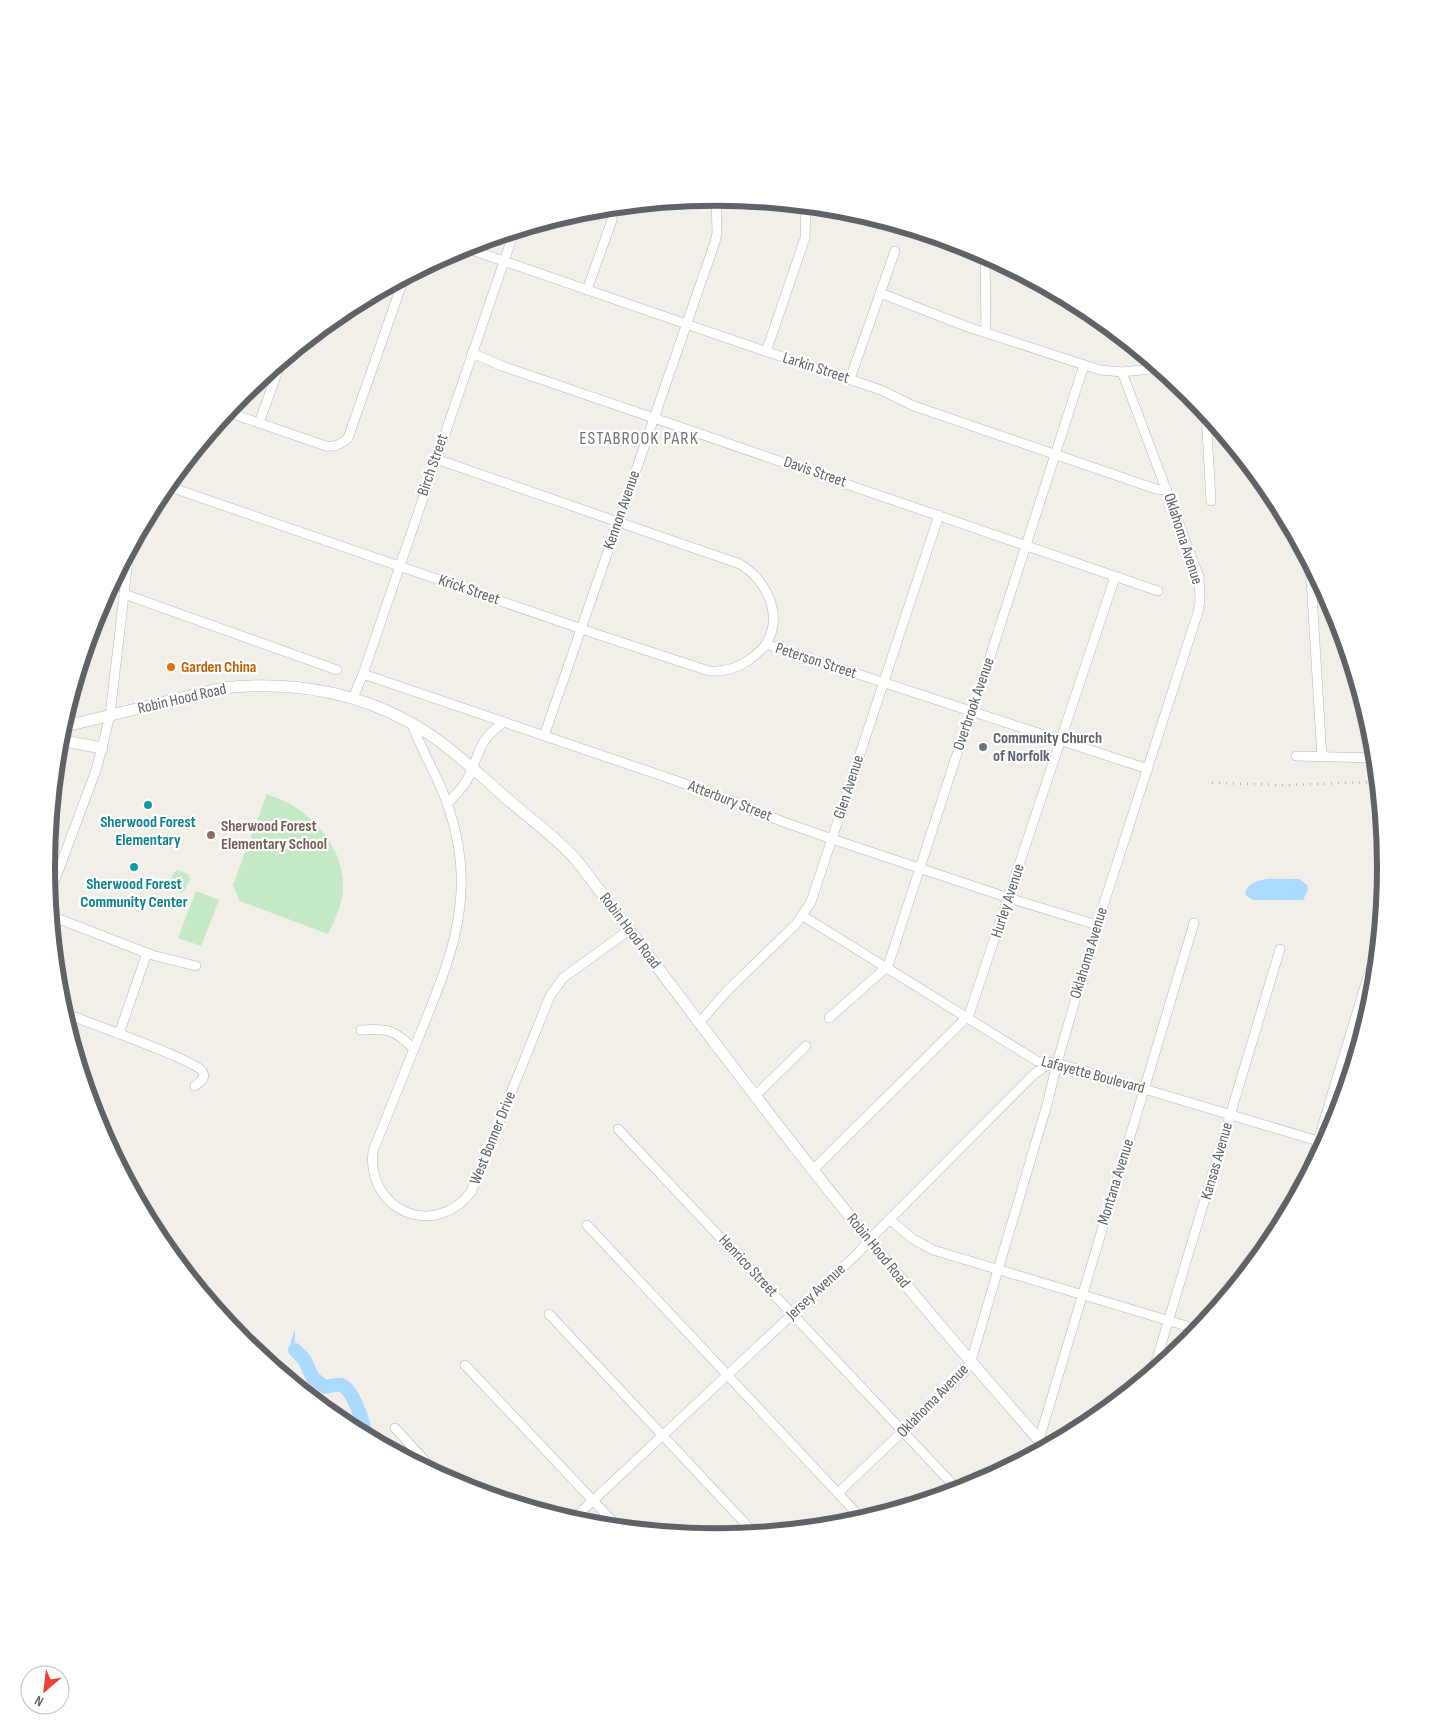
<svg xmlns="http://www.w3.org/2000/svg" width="1433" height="1735" font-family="'Sofia Sans Condensed',sans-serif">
<rect width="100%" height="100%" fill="#f1efe8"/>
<!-- green -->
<g fill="#c5e8c5">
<path d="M267 794C275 798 285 800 292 805 320 822 344 853 343 887 343 904 335 919 328 934L240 901 233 885Z"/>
<polygon points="178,870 188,874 190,879 184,891 181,893 177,891 176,887 173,885 170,881 174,872"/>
<polygon points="196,891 219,900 201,946 178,938"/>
</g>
<!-- water -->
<g fill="#aadaff">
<path d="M1299 879 1307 885 1308 890 1303 900H1253L1248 897 1245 894C1250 873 1283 880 1299 879Z"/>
<path d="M295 1330V1346L313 1374 322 1382 339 1380C354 1394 370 1418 371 1439L363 1435 366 1425 340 1386 342 1385 334 1382 321 1387C312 1384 290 1351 291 1342 291 1338 294 1334 295 1330Z"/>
</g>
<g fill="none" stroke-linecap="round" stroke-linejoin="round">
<!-- river -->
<path stroke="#aadaff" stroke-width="14" d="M295 1350 304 1359 313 1378 325 1387C330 1386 337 1384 341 1385 353 1389 365 1425 365 1436"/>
<!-- street casing -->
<g stroke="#b5b8bc" stroke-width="10">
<g id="street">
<polyline points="463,247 747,345 881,390 914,406 1156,489 1167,490"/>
<polyline points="985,254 986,333"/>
<polyline points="587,290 612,220 613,207"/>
<polyline points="880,293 968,327 1100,370 1122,372 1160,368"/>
<polyline points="766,352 805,238 806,206"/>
<polyline points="472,353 502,366 1158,591"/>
<polyline points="850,379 895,251"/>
<path d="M227 412 326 446C335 447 341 445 348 438L404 278"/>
<polyline points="1206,413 1211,501"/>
<polyline points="259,423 281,362"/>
<path d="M167 486 599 635 709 671C724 672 736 669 749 660 755 655 761 651 766 644 784 615 766 580 740 564L436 459"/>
<polyline points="1310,563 1322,757"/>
<polyline points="124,594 337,670"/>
<polyline points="766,644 1148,769"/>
<polyline points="363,674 677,781 732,801 781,821 832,839 1009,898 1097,925"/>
<polyline points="353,698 363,674 514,232"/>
<path d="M412 724C419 744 429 761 437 779 447 800 454 822 458 844 471 916 444 974 418 1039 403 1076 388 1114 373 1151 366 1210 434 1240 471 1192L550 996 563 978 629 930"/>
<polyline points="544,736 715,242 717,233 716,197"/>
<polyline points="1296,756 1376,758"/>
<path d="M447 804C454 796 462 789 467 780 481 753 476 742 504 722"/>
<polyline points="49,896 96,770 102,748 110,715 129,552"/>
<polyline points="51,916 152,955 196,966"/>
<polyline points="803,916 1037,1061 1057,1063 1325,1143"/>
<path d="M64 1013C84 1021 195 1060 202 1071 207 1078 200 1082 195 1086"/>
<polyline points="829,1018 888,966 956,757 972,713 1084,365"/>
<polyline points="699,1023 727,991 796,924 811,902 939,515"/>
<path d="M361 1030C388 1028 395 1030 414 1049"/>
<polyline points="119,1034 147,953"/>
<polyline points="755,1096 806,1046"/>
<polyline points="618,1129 959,1491"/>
<polyline points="813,1170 969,1015 1115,577"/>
<polyline points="1306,1180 1369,973 1371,969 1377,966"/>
<polyline points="889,1219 913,1239 933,1250 1200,1330"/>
<polyline points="587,1225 863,1520"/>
<polyline points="549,1314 755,1534"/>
<polyline points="465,1365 619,1528"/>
<polyline points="1153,1372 1280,949"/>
<polyline points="395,1428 439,1476"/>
<polyline points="1039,1440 1194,923"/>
<polyline points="838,1493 964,1373 971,1361 1048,1101 1057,1063 1097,925 1198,612 1200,601 1199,577 1122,372"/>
<polyline points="571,1521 858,1253 869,1240 1034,1074 1048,1065 1057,1063"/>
</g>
</g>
<!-- secondary casing -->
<g stroke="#b6babf" stroke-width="12">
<g id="secondary">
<path d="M62 727 222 688C295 680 367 693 429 734 456 752 480 775 505 797 529 818 557 838 578 862 674 989 769 1117 869 1240 926 1311 986 1379 1046 1448"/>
<polyline points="59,740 102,748"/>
</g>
</g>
<!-- street -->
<use href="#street" stroke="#fff" stroke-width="9"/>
<!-- secondary -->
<use href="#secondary" stroke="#fff" stroke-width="11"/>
<!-- rail -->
<polyline stroke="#b6b7b8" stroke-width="2.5" stroke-dasharray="1 6" stroke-linecap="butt" points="1212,783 1286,785 1374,782"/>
</g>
<!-- markers -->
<circle fill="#e8710a" stroke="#fff" stroke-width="2" cx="171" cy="667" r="5"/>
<circle fill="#6b7280" stroke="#fff" stroke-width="2" cx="983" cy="747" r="5"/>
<g fill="#0f9aa8" stroke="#fff" stroke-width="2">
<circle cx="148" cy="805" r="5"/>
<circle cx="134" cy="867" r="5"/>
</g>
<circle fill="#8d6e63" stroke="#fff" stroke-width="2" cx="211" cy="835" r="5"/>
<g text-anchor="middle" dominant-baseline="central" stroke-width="4.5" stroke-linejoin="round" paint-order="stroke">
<!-- street labels -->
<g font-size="16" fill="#5f6368" stroke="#fff">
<text transform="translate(816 368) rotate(18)">Larkin Street</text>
<text transform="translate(433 465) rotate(-71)">Birch Street</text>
<text transform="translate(815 472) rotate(19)">Davis Street</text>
<text transform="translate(622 510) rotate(-71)">Kennon Avenue</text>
<text transform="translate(1183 539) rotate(72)">Oklahoma Avenue</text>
<text transform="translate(469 590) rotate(19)">Krick Street</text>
<text transform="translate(816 661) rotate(18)">Peterson Street</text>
<text transform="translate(182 699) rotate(-13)">Robin Hood Road</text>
<text transform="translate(974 704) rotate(-71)">Overbrook Avenue</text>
<text transform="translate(849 787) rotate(-72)">Glen Avenue</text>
<text transform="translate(730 801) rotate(21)">Atterbury Street</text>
<text transform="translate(1008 901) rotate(-72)">Hurley Avenue</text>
<text transform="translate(630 931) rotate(53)">Robin Hood Road</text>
<text transform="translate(1089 953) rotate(-73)">Oklahoma Avenue</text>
<text transform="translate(1093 1075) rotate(15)">Lafayette Boulevard</text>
<text transform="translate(493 1138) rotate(-68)">West Bonner Drive</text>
<text transform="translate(1217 1161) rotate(-74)">Kansas Avenue</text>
<text transform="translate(1116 1182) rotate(-73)">Montana Avenue</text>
<text transform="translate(878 1251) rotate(51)">Robin Hood Road</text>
<text transform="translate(748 1266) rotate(47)">Henrico Street</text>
<text transform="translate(816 1292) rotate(-43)">Jersey Avenue</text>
<text transform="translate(933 1401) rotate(-46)">Oklahoma Avenue</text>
</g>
<!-- food labels -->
<g font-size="16" font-weight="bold" fill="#c56008" stroke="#fff" text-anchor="start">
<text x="181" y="667">Garden China</text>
</g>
<!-- worship labels -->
<g font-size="16" font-weight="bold" fill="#5b616d" stroke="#fff" text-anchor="start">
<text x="993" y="738">Community Church<tspan x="993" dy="18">of Norfolk</tspan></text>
</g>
<!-- culture labels -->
<g font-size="16" font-weight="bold" fill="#0d838f" stroke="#fff">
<text x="148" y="822">Sherwood Forest<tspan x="148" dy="18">Elementary</tspan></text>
<text x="134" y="884">Sherwood Forest<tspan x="134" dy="18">Community Center</tspan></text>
</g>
<!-- education labels -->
<g font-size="16" font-weight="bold" fill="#785e54" stroke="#fff" text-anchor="start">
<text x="221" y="826">Sherwood Forest<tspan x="221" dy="18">Elementary School</tspan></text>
</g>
<!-- neighbourhood labels -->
<g font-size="18" letter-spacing="1" fill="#70757a" stroke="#fff">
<text x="639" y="438">ESTABROOK PARK</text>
</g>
</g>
<!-- crop -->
<path d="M0 0H1433V1735H0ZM55 867a661 661 0 1 1 1322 0a661 661 0 1 1-1322 0Z" fill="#fff" fill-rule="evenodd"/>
<path fill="none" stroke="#5f6368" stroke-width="6" d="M55 867a661 661 0 1 1 1322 0a661 661 0 1 1-1322 0Z"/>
<!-- north arrow -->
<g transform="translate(45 1690) rotate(208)"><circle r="24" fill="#ffffff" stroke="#bfc1c3"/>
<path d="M0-4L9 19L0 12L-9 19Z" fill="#ea4335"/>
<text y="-8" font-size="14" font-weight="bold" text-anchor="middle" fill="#5f6368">N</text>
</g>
</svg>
